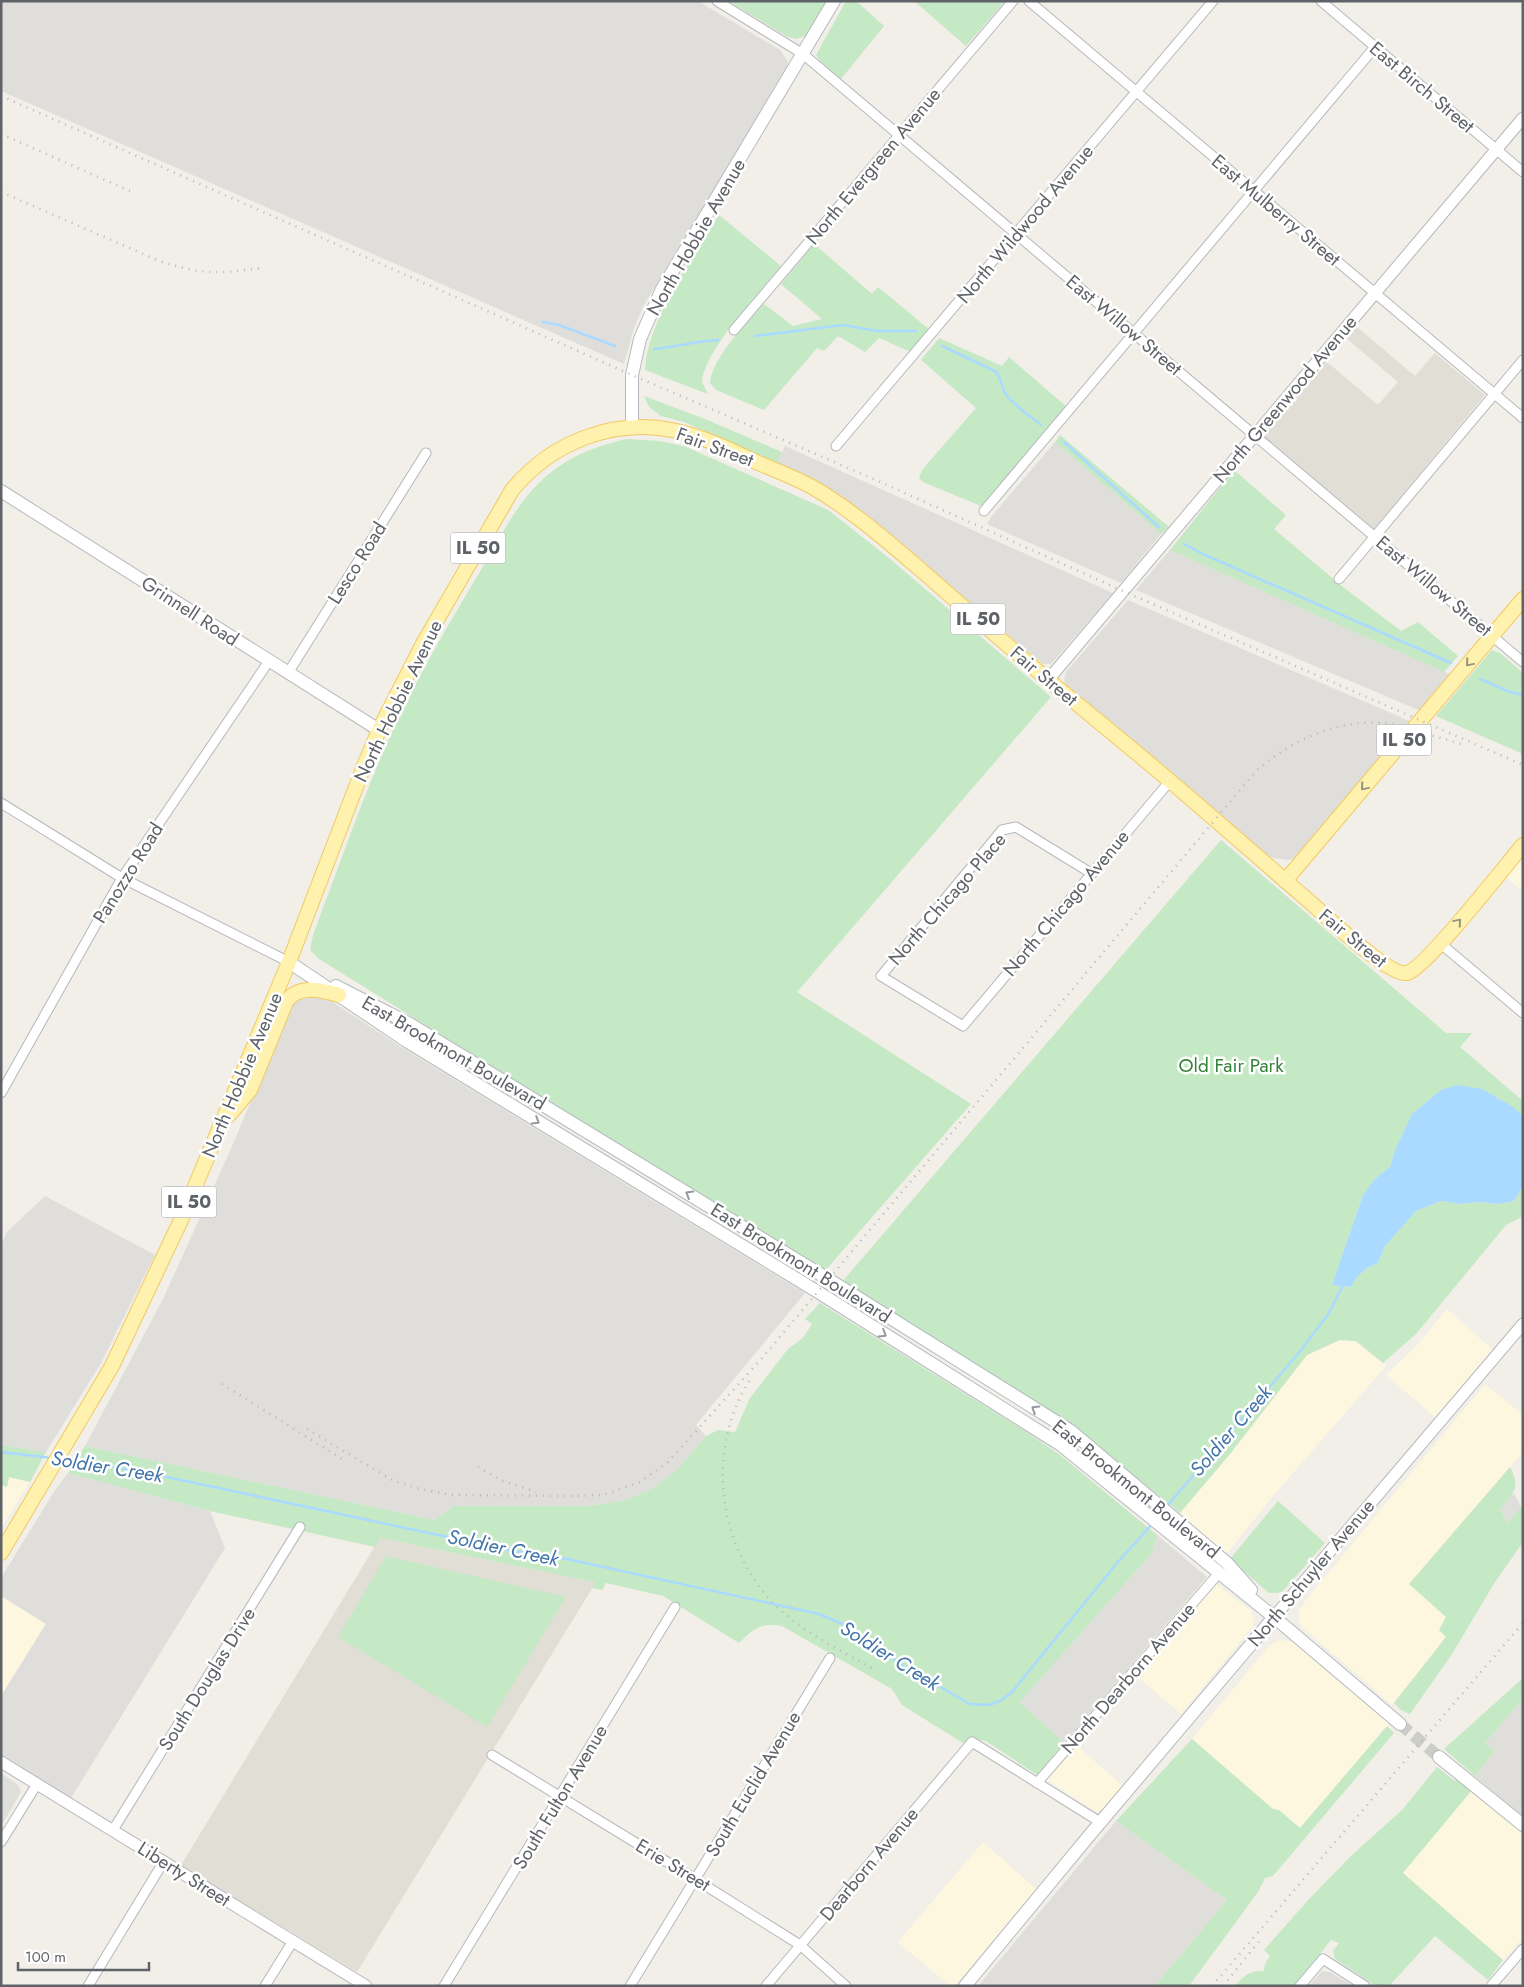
<svg xmlns="http://www.w3.org/2000/svg" width="1524" height="1987" font-family="Jost,sans-serif">
<rect width="100%" height="100%" fill="#f1efe8"/>
<!-- commercial -->
<g fill="#fef7e0">
<polygon points="1523,854 1523,892 1504,875"/>
<polygon points="1447,1309 1493,1350 1436,1418 1386,1375 1417,1345"/>
<polygon points="1340,1340 1356,1342 1386,1366 1273,1496 1229,1551 1226,1553 1221,1552 1180,1513 1230,1454 1307,1355"/>
<polygon points="1485,1384 1523,1415 1523,1452 1410,1584 1446,1617 1446,1637 1392,1705 1302,1627 1299,1621 1299,1611 1305,1601"/>
<polygon points="9,1477 30,1482 1,1528 1,1485 7,1487"/>
<polygon points="1207,1577 1250,1610 1254,1617 1253,1626 1181,1714 1128,1669"/>
<polygon points="1,1596 46,1623 1,1696"/>
<polygon points="1281,1640 1293,1642 1391,1722 1300,1828 1279,1810 1273,1809 1192,1739 1269,1646"/>
<polygon points="1075,1744 1124,1787 1103,1809 1097,1812 1046,1780"/>
<polygon points="1472,1790 1523,1833 1523,1938 1503,1960 1402,1873"/>
<polygon points="983,1842 1036,1889 955,1986 950,1986 898,1942"/>
</g>
<!-- industrial -->
<g fill="#e0deda">
<polygon points="1,1 698,1 780,50 788,62 786,69 644,305 634,328 624,364 1,91"/>
<polygon points="1055,442 1161,534 1121,583 987,524 991,517"/>
<polygon points="785,446 1113,593 1051,664 1043,664 855,507 826,487 777,463"/>
<polygon points="1170,550 1444,672 1452,675 1421,711 1136,590"/>
<polygon points="1128,600 1412,722 1297,857 1289,860 1273,858 1256,848 1066,685 1064,680 1066,672"/>
<polygon points="311,995 325,997 401,1047 805,1293 696,1425 706,1436 677,1470 651,1489 623,1501 587,1506 454,1506 435,1520 85,1446 163,1299 233,1144 290,1007 296,1000"/>
<polygon points="45,1196 155,1255 101,1363 46,1452 1,1445 1,1245 7,1232"/>
<polygon points="68,1473 210,1511 225,1548 71,1798 1,1755 1,1696 46,1624 1,1596 1,1578 55,1490"/>
<polygon points="1514,1493 1521,1507 1507,1523 1500,1509"/>
<polygon points="1157,1535 1207,1577 1064,1743 1020,1702 1152,1553"/>
<polygon points="1523,1699 1523,1817 1475,1776 1495,1751 1485,1743"/>
<polygon points="1,1773 18,1785 21,1792 1,1826"/>
<polygon points="1116,1821 1227,1900 1155,1986 978,1986"/>
<polygon points="1322,1971 1330,1972 1353,1986 1309,1986"/>
</g>
<!-- education -->
<g fill="#e1ded6">
<polygon points="1357,327 1415,376 1435,353 1485,395 1374,529 1265,438 1265,435 1327,362 1378,405 1398,382 1347,339"/>
<polygon points="380,1538 596,1582 357,1972 181,1865"/>
</g>
<!-- green -->
<g fill="#c5e8c5">
<polygon points="728,1 828,1 808,35 796,39 788,37"/>
<polygon points="846,1 856,1 884,26 841,79 820,61 816,55"/>
<polygon points="914,1 1005,1 966,46"/>
<path d="M719 215 781 266C760 291 704 351 702 382L708 394 645 370C647 320 694 258 719 215Z"/>
<path d="M814 244 872 294 878 287 930 330 911 352 879 338 865 352 838 336 824 351 817 348 764 410 716 390 710 383C713 355 746 325 764 304L793 326 822 319 781 284Z"/>
<polygon points="939,338 1002,366 1009,357 1068,408 984,505 981,506 923,482 919,478 922,470 976,408 921,360"/>
<polygon points="644,396 705,419 782,452 777,463 684,422 661,416 649,407"/>
<polygon points="1060,435 1169,527 1161,534 1055,442"/>
<path d="M627 439 659 441 684 446 828 510 889 558 1051 697 797 992 971 1104 824 1272 319 959 310 950 313 935C338 869 361 801 390 737 416 679 448 625 481 570 499 540 516 504 542 480 567 457 595 446 627 439Z"/>
<polygon points="1234,470 1286,515 1274,529 1343,587 1401,631 1418,622 1458,656 1444,672 1170,550"/>
<polygon points="1492,650 1500,653 1523,673 1523,754 1436,716"/>
<polygon points="1221,840 1446,1033 1472,1033 1460,1047 1523,1101 1523,1116 1497,1097 1441,1090 1412,1114 1395,1150 1390,1167 1376,1178 1363,1195 1332,1285 1351,1287 1357,1277 1367,1268 1378,1263 1385,1246 1416,1211 1441,1201 1460,1204 1478,1202 1498,1204 1514,1201 1523,1186 1523,1216 1506,1225 1416,1334 1383,1363 1356,1341 1340,1340 1307,1355 1230,1454 1180,1513 1078,1430 842,1282"/>
<path d="M820 1303 1028 1433 1060 1455 1157 1535 1152 1553 1020 1702 1064 1743 1037 1775 986 1741 970 1738 963 1743 902 1705 892 1689 782 1626C760 1623 755 1627 739 1643L663 1596 606 1583 602 1590 592 1588 595 1582 380 1538 375 1547 210 1511 68 1473 85 1446 435 1520 454 1506H587L623 1501 651 1489 677 1470 706 1436 718 1430 735 1432 750 1398 788 1349 803 1338 812 1324 805 1319Z"/>
<polygon points="1,1445 46,1452 30,1482 9,1477 7,1487 1,1485"/>
<path d="M1510 1467C1521 1488 1514 1493 1500 1509L1507 1523 1521 1507 1523 1508V1542L1495 1582 1452 1654 1410 1714 1401 1710 1394 1703 1446 1637 1439 1630 1446 1617 1409 1584Z"/>
<polygon points="1278,1501 1325,1543 1283,1591 1278,1593 1269,1593 1230,1559"/>
<polygon points="386,1556 566,1597 487,1727 338,1637"/>
<polygon points="1523,1678 1523,1699 1485,1743 1495,1751 1475,1776 1444,1749"/>
<polygon points="1387,1726 1394,1733 1273,1876 1265,1878 1258,1892 1189,1986 1155,1986 1227,1900 1116,1821 1192,1739 1273,1809 1279,1810 1300,1828"/>
<path d="M1437 1767 1455 1781 1457 1779 1472 1790 1403 1873 1503 1960 1488 1980 1435 1936 1389 1986H1376L1335 1959 1333 1951 1339 1943 1331 1940 1295 1986H1235C1245 1975 1249 1970 1264 1971L1265 1964 1270 1956 1264 1950 1311 1897 1352 1855 1403 1809Z"/>
</g>
<!-- water -->
<polygon fill="#aadaff" points="1458,1085 1482,1089 1513,1107 1523,1116 1523,1186 1514,1201 1498,1204 1478,1202 1460,1204 1441,1201 1416,1211 1385,1246 1378,1263 1367,1268 1357,1277 1351,1287 1332,1285 1363,1195 1376,1178 1390,1167 1395,1150 1412,1114 1441,1090"/>
<g fill="none" stroke-linecap="round" stroke-linejoin="round">
<!-- stream -->
<g stroke="#aadaff" stroke-width="2.5">
<polyline points="543,322 559,325 615,346"/>
<polyline points="755,336 843,325 877,331 916,331"/>
<path d="M942 346 995 371C1003 379 1000 387 1007 396 1016 407 1030 416 1041 425"/>
<path d="M654 349C676 347 696 341 718 340"/>
<polyline points="1064,442 1159,527"/>
<polyline points="1184,544 1203,554 1451,663"/>
<polyline points="1480,679 1510,692 1523,695"/>
<polyline points="1,1452 52,1458"/>
<polyline points="62,1460 93,1463 167,1477 513,1551 567,1559 819,1614 845,1625 902,1665 970,1704 989,1705 1000,1701 1012,1692 1117,1563 1153,1523"/>
<polyline points="1166,1507 1298,1354 1329,1313 1343,1285"/>
</g>
<!-- secondary-tunnel -->
<polyline stroke="#ccccc8" stroke-width="12" stroke-dasharray="12 6" stroke-linecap="butt" points="1400,1724 1439,1757"/>
<!-- minor casing -->
<g stroke="#b5b8bc" stroke-width="11">
<g id="minor">
<polyline points="717,1 803,54 1523,662"/>
<polyline points="1029,1 1523,418"/>
<polyline points="1321,1 1523,172"/>
<polyline points="734,330 1013,1"/>
<polyline points="836,446 1213,1"/>
<polyline points="984,511 1375,47"/>
<polyline points="1339,579 1523,360"/>
<polyline points="288,673 426,453"/>
<polyline points="1,803 122,878 289,962"/>
<polyline points="1091,873 1016,827 1002,830 881,976 963,1026 1170,781"/>
<polyline points="1440,943 1523,1013"/>
<polyline points="1,1093 122,878 269,661"/>
<polyline points="492,1755 695,1879 800,1945 846,1986"/>
<polyline points="1037,1783 1219,1573"/>
<polyline points="113,1830 300,1527"/>
<polyline points="1,1842 37,1784"/>
<polyline points="88,1986 164,1861"/>
<polyline points="265,1986 293,1941"/>
<polyline points="444,1986 675,1607"/>
<polyline points="630,1986 830,1658"/>
<polyline points="766,1986 972,1742 1100,1822"/>
<polyline points="1300,1986 1323,1959 1365,1986"/>
<polyline points="1491,1986 1523,1949"/>
</g>
</g>
<!-- tertiary casing -->
<g stroke="#b5b8bc" stroke-width="13">
<g id="tertiary">
<polyline points="1048,680 1523,118"/>
<polyline points="1274,1617 1523,1324"/>
<polyline points="1,1762 366,1986"/>
</g>
</g>
<!-- secondary casing -->
<g stroke="#b6babf" stroke-width="14">
<g id="secondary">
<polyline points="632,427 632,375 640,339 662,289 834,1"/>
<polyline points="1,491 379,730"/>
<polyline points="289,962 408,1042 818,1292 1061,1445 1274,1617 1400,1724"/>
<polyline points="336,986 410,1024 828,1279 1071,1431 1227,1563 1251,1590"/>
<polyline points="1439,1757 1523,1825"/>
<polyline points="965,1986 1088,1837 1274,1617"/>
</g>
</g>
<!-- primary casing -->
<g stroke="#f2c960" stroke-width="16">
<g id="primary">
<polyline points="1285,881 1523,599"/>
<path d="M229 1115 250 1090 286 1002C298 984 321 990 339 995"/>
<path d="M1 1553 112 1366 181 1220 289 962 364 766 379 730 424 642 512 490C551 443 612 418 672 430 702 436 729 449 756 462 775 470 796 478 814 488 853 511 887 541 921 570 963 607 1005 643 1047 679 1088 713 1130 747 1170 781 1217 821 1264 862 1311 903 1326 916 1390 977 1407 973 1425 969 1506 865 1523 845"/>
</g>
</g>
<!-- minor -->
<use href="#minor" stroke="#fff" stroke-width="9"/>
<!-- tertiary -->
<use href="#tertiary" stroke="#fff" stroke-width="11"/>
<!-- secondary -->
<use href="#secondary" stroke="#fff" stroke-width="12"/>
<!-- primary -->
<use href="#primary" stroke="#fff2af" stroke-width="14"/>
<!-- rail -->
<g stroke="#b6b7b8" stroke-width="2.5" stroke-dasharray="1 6" stroke-linecap="butt">
<polyline points="1,96 632,375 876,480 1123,591 1523,765"/>
<polyline points="1,134 130,191"/>
<path d="M1 192 157 260C200 275 218 274 262 268"/>
<path d="M749 1381C703 1455 719 1559 786 1615 812 1637 844 1652 873 1669"/>
<polyline points="222,1384 342,1459"/>
<path d="M307 1429 394 1481 416 1488 452 1495 568 1496 603 1495 640 1482 668 1462 763 1357 1256 771C1292 740 1337 719 1385 723 1401 724 1415 730 1430 735 1441 738 1452 741 1463 745"/>
<polyline points="478,1467 503,1481 536,1492"/>
<polyline points="1212,1986 1523,1623"/>
<polyline points="1223,1986 1261,1939"/>
</g>
</g>
<!-- one-way arrows -->
<defs><path id="oneway-chevron" d="M-2-3.5L2.5 0L-2 3.5" fill="none" stroke-width="1.6" stroke-linecap="round" stroke-linejoin="round" transform="scale(1.25)"/></defs>
<g stroke="#979581">
<use href="#oneway-chevron" transform="translate(1469 663) rotate(130)"/>
<use href="#oneway-chevron" transform="translate(1364 787) rotate(130)"/>
<use href="#oneway-chevron" transform="translate(1458 922) rotate(-50)"/>
</g>
<g stroke="#979a9d">
<use href="#oneway-chevron" transform="translate(536 1121) rotate(32)"/>
<use href="#oneway-chevron" transform="translate(689 1194) rotate(-149)"/>
<use href="#oneway-chevron" transform="translate(883 1334) rotate(32)"/>
<use href="#oneway-chevron" transform="translate(1035 1409) rotate(-148)"/>
</g>
<g text-anchor="middle" dominant-baseline="central" stroke-width="5" stroke-linejoin="round" paint-order="stroke">
<!-- shield labels -->
<g fill="#fff" stroke="#8f9295" stroke-width="1">
<rect x="450.5" y="532.5" width="55" height="31" rx="4"/>
<rect x="950.5" y="603.5" width="55" height="31" rx="4"/>
<rect x="1376.5" y="724.5" width="55" height="31" rx="4"/>
<rect x="161.5" y="1186.5" width="55" height="31" rx="4"/>
</g>
<g font-size="18" font-weight="bold" fill="#5f6368">
<text x="478" y="548">IL 50</text>
<text x="978" y="619">IL 50</text>
<text x="1404" y="740">IL 50</text>
<text x="189" y="1202">IL 50</text>
</g>
<!-- street labels -->
<g font-size="19" fill="#5f6368" stroke="#fff">
<text transform="translate(1422 87) rotate(40)">East Birch Street</text>
<text transform="translate(873 166) rotate(-50)">North Evergreen Avenue</text>
<text transform="translate(1276 210) rotate(40)">East Mulberry Street</text>
<text transform="translate(1025 224) rotate(-50)">North Wildwood Avenue</text>
<text transform="translate(696 237) rotate(-60)">North Hobbie Avenue</text>
<text transform="translate(1124 325) rotate(40)">East Willow Street</text>
<text transform="translate(1285 399) rotate(-50)">North Greenwood Avenue</text>
<text transform="translate(715 447) rotate(20)">Fair Street</text>
<text transform="translate(357 563) rotate(-58)">Lesco Road</text>
<text transform="translate(1434 586) rotate(40)">East Willow Street</text>
<text transform="translate(190 611) rotate(33)">Grinnell Road</text>
<text transform="translate(1044 676) rotate(40)">Fair Street</text>
<text transform="translate(398 701) rotate(-64)">North Hobbie Avenue</text>
<text transform="translate(128 873) rotate(-58)">Panozzo Road</text>
<text transform="translate(947 899) rotate(-49)">North Chicago Place</text>
<text transform="translate(1066 903) rotate(-50)">North Chicago Avenue</text>
<text transform="translate(1353 938) rotate(39)">Fair Street</text>
<text transform="translate(454 1053) rotate(30)">East Brookmont Boulevard</text>
<text transform="translate(242 1075) rotate(-67)">North Hobbie Avenue</text>
<text transform="translate(801 1263) rotate(32)">East Brookmont Boulevard</text>
<text transform="translate(1136 1489) rotate(39)">East Brookmont Boulevard</text>
<text transform="translate(1311 1573) rotate(-50)">North Schuyler Avenue</text>
<text transform="translate(1128 1678) rotate(-49)">North Dearborn Avenue</text>
<text transform="translate(207 1679) rotate(-58)">South Douglas Drive</text>
<text transform="translate(753 1784) rotate(-59)">South Euclid Avenue</text>
<text transform="translate(560 1797) rotate(-59)">South Fulton Avenue</text>
<text transform="translate(869 1864) rotate(-50)">Dearborn Avenue</text>
<text transform="translate(673 1865) rotate(31)">Erie Street</text>
<text transform="translate(184 1874) rotate(32)">Liberty Street</text>
</g>
<!-- park labels -->
<g font-size="19" fill="#348238" stroke="#fff">
<text x="1231" y="1065">Old Fair Park</text>
</g>
<!-- water labels -->
<g font-size="20" font-style="italic" fill="#4174aa" stroke="#fff">
<text transform="translate(1231 1431) rotate(-49)">Soldier Creek</text>
<text transform="translate(107 1467) rotate(9)">Soldier Creek</text>
<text transform="translate(503 1548) rotate(12)">Soldier Creek</text>
<text transform="translate(890 1656) rotate(32)">Soldier Creek</text>
</g>
</g>
<!-- border -->
<rect width="1524" height="1987" fill="none" stroke="#5f6368" stroke-width="5"/>
<!-- scale -->
<path d="M18 1962v8h131v-8" fill="none" stroke="#5f6368" stroke-width="2.5"/>
<text x="25" y="1962" font-size="15" fill="#5f6368" stroke="#ffffff" stroke-width="4" paint-order="stroke">100 m</text>
</svg>
